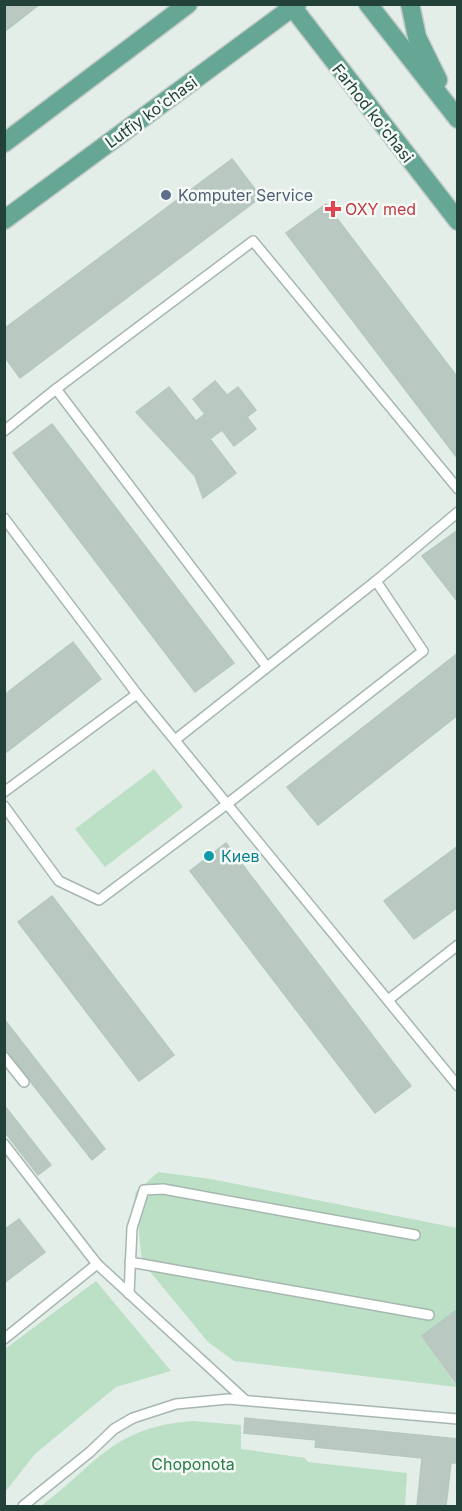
<svg xmlns="http://www.w3.org/2000/svg" width="462" height="1511" font-family="Inter,sans-serif">
<rect width="100%" height="100%" fill="#e4eee9"/>
<!-- green -->
<g fill="#bce0c5">
<polygon points="154,769 183,807 105,867 75,829"/>
<polygon points="158,1172 211,1179 457,1228 457,1309 422,1336 457,1387 234,1361 208,1342 142,1262 135,1193"/>
<polygon points="96,1281 171,1371 116,1387 35,1454 5,1492 5,1349"/>
<path d="M192 1421 241 1425V1449L305 1458 308 1462 407 1473 405 1506H41C98 1463 113 1427 192 1421Z"/>
</g>
<!-- building -->
<g fill="#b9c9c2" stroke="#b6c8c0" stroke-width="1.5">
<polygon points="4,4 40,4 4,32"/>
<polygon points="232,159 261,197 20,378 4,356 4,329"/>
<polygon points="326,204 458,378 458,459 286,233"/>
<polygon points="215,381 227,395 238,387 256,410 247,417 256,429 234,446 222,430 210,439 236,473 203,498 195,476 136,412 169,387 196,421 205,414 193,399"/>
<polygon points="52,424 234,663 195,692 13,453"/>
<polygon points="458,530 458,602 422,556"/>
<polygon points="73,642 101,679 4,754 4,695"/>
<polygon points="458,653 458,715 318,825 287,787"/>
<polygon points="226,843 411,1086 375,1113 190,871"/>
<polygon points="458,846 458,907 414,939 384,901"/>
<polygon points="52,896 174,1055 139,1081 18,922"/>
<polygon points="4,1019 105,1149 92,1160 4,1048"/>
<polygon points="4,1105 51,1165 38,1175 4,1131"/>
<polygon points="19,1219 45,1252 4,1283 4,1230"/>
<polygon points="458,1309 458,1386 422,1336"/>
<polygon points="245,1418 458,1439 458,1463 451,1463 446,1506 417,1506 422,1458 315,1447 316,1440 244,1433"/>
</g>
<g fill="none" stroke-linecap="round" stroke-linejoin="round">
<!-- lane casing -->
<g stroke="#a6b7b0" stroke-width="12">
<g id="lane">
<polyline points="56,389 267,667"/>
<polyline points="4,431 56,389 253,241 458,489"/>
<polyline points="458,512 376,581 423,651 227,804 458,1086"/>
<polyline points="4,518 137,694 227,804 99,900 59,881 4,806"/>
<polyline points="175,740 376,581"/>
<polyline points="4,792 137,694"/>
<polyline points="388,1000 458,945"/>
<polyline points="4,1057 24,1082"/>
<polyline points="4,1144 97,1264 245,1400"/>
<polyline points="130,1262 429,1315"/>
<polyline points="129,1294 132,1228 144,1190 163,1189 415,1235"/>
<polyline points="4,1339 97,1264"/>
<polyline points="23,1506 90,1452 114,1429 133,1418 176,1404 228,1399 458,1419"/>
</g>
</g>
<!-- primary casing -->
<g stroke="#c1cac7" stroke-width="21">
<g id="primary">
<polyline points="290,4 458,221"/>
<polyline points="368,4 458,119"/>
<polyline points="410,4 417,37 438,80"/>
<polyline points="4,143 188,4"/>
<polyline points="4,220 297,4"/>
</g>
</g>
<!-- lane -->
<use href="#lane" stroke="#fff" stroke-width="9"/>
<!-- primary -->
<use href="#primary" stroke="#66a694" stroke-width="18"/>
</g>
<!-- markers -->
<circle fill="#5c6f8a" stroke="#f5faf7" stroke-width="2" cx="166" cy="195" r="6"/>
<path fill="#e0444e" stroke="#f5faf7" stroke-width="2" d="M330 200h6v6h6v6h-6v6h-6v-6h-6v-6h6z"/>
<circle fill="#0f9aa8" stroke="#f5faf7" stroke-width="2" cx="209" cy="856" r="6"/>
<g text-anchor="middle" dominant-baseline="central" stroke-width="5" stroke-linejoin="round" paint-order="stroke">
<!-- street labels -->
<g font-size="16" fill="#224138" stroke="#f5faf7">
<text transform="translate(151 112) rotate(-36)">Lutfiy ko'chasi</text>
<text transform="translate(373 113) rotate(52)">Farhod ko'chasi</text>
</g>
<!-- service labels -->
<g font-size="16" fill="#4e5e75" stroke="#f5faf7" text-anchor="start">
<text x="178" y="195">Komputer Service</text>
</g>
<!-- health labels -->
<g font-size="16" fill="#be3a42" stroke="#f5faf7" text-anchor="start">
<text x="345" y="209">OXY med</text>
</g>
<!-- culture labels -->
<g font-size="16" fill="#0d838f" stroke="#f5faf7" text-anchor="start">
<text x="221" y="856">Киев</text>
</g>
<!-- park labels -->
<g font-size="16" fill="#297b47" stroke="#f5faf7">
<text x="193" y="1464">Choponota</text>
</g>
</g>
<!-- border -->
<rect width="462" height="1511" fill="none" stroke="#224138" stroke-width="12"/>
</svg>
